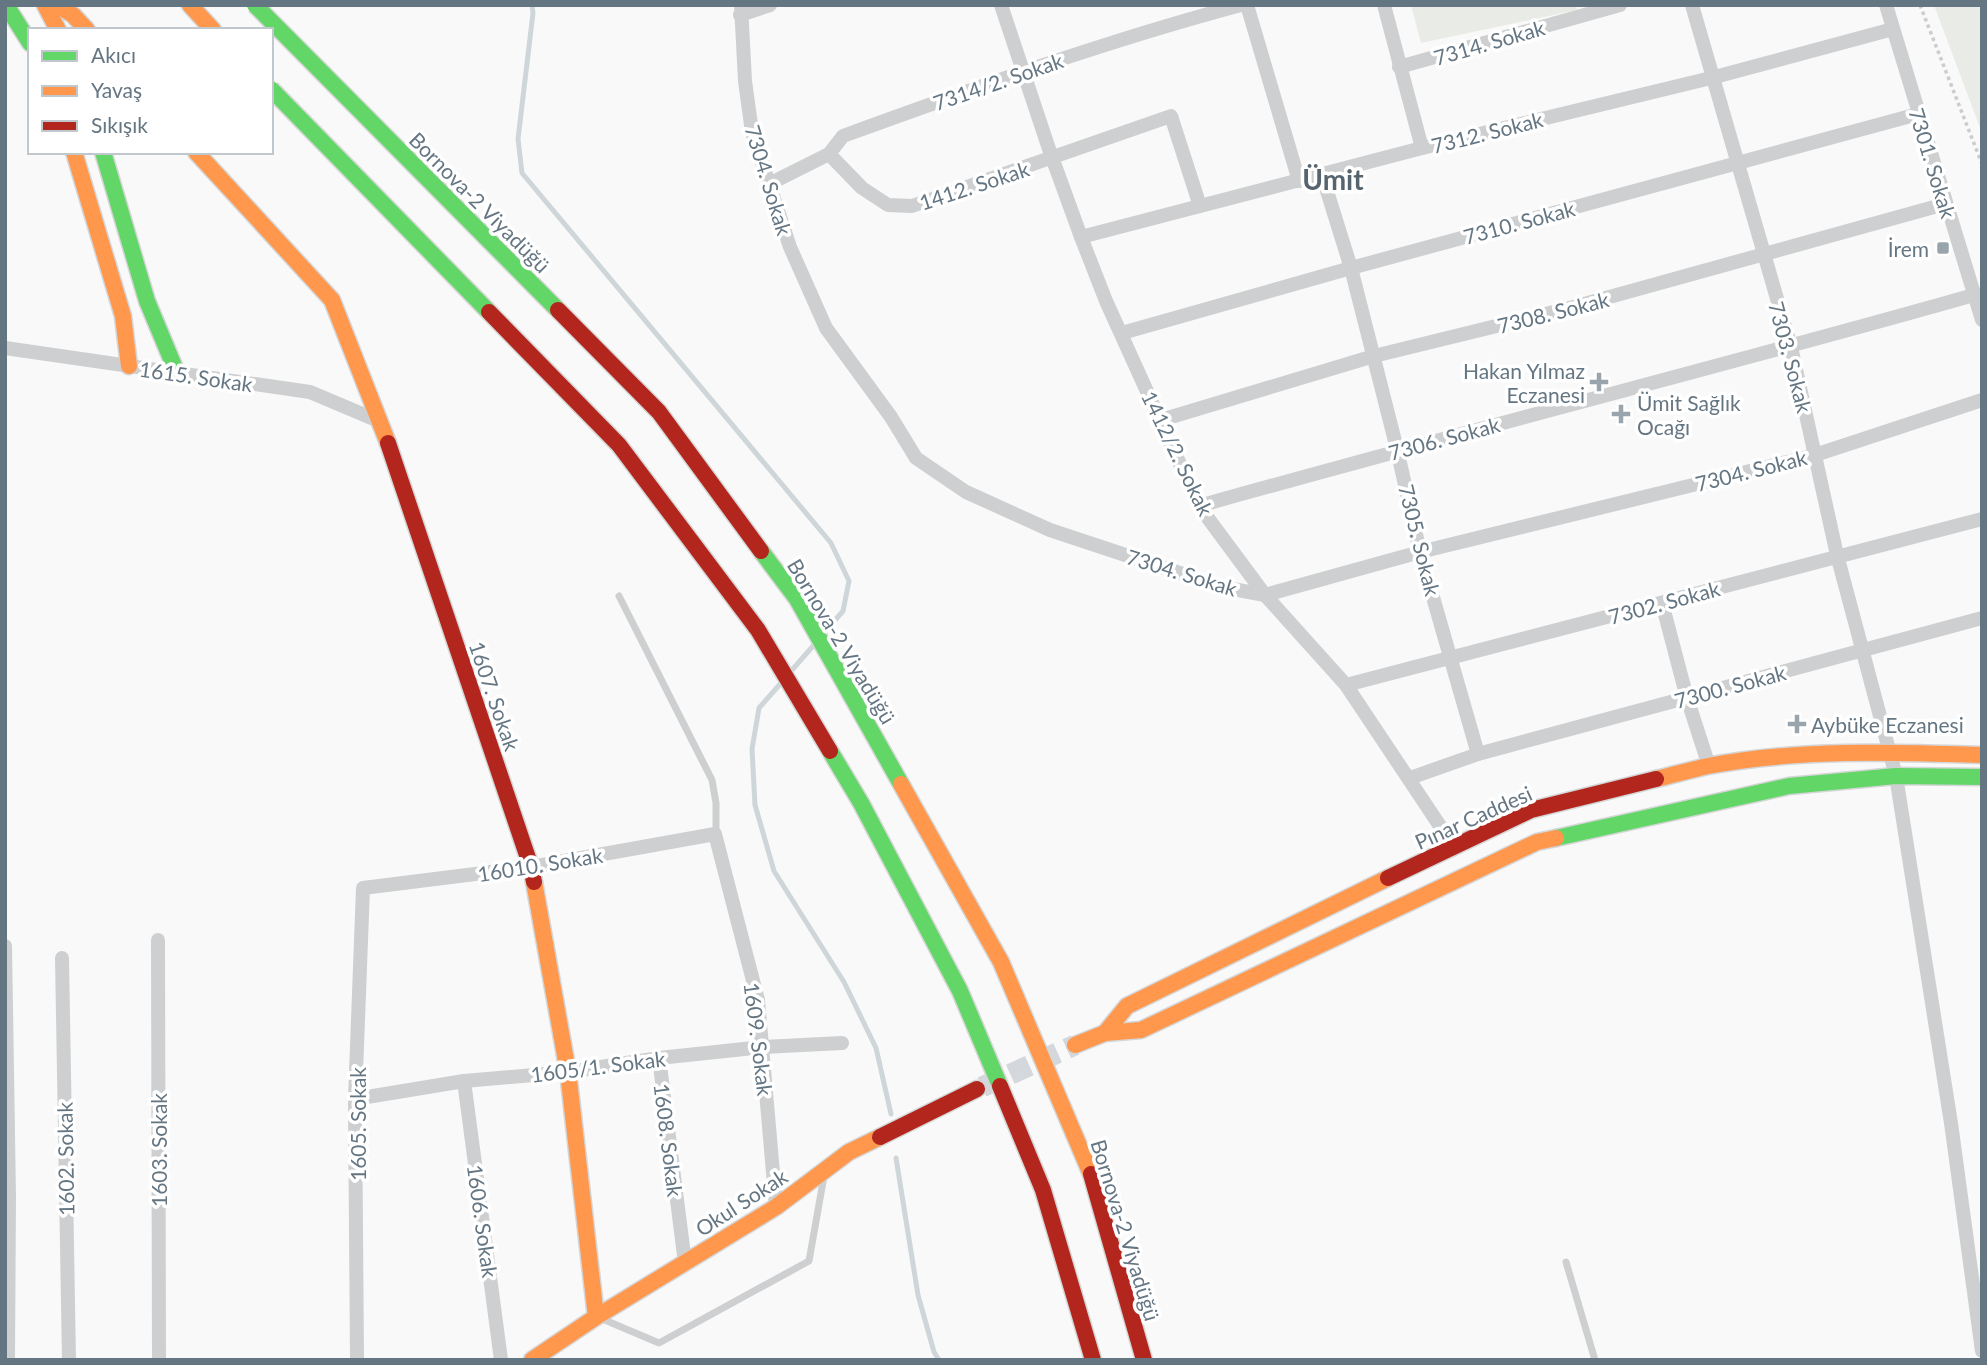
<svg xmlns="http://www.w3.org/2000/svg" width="1987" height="1365" font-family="Lato,sans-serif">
<rect width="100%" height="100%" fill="#f9f9f9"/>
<!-- green -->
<g fill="#e8ebe6">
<polygon points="1411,5 1576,5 1577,10 1421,43"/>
<polygon points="1934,5 1982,5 1982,133"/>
</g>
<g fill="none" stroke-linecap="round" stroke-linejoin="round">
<!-- stream -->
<g stroke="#ced6d9" stroke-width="5">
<polyline points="532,5 533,13 518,139 522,173 831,543 849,581 843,611 824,633"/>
<polyline points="792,670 813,646"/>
<polyline points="781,683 759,708 752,749 755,805 774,871 844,982 876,1048 891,1114"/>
<polyline points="896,1158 918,1295 934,1352 939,1360"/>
</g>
<!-- secondary-tunnel -->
<polyline stroke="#d4d8dc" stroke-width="21" stroke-dasharray="21 10" stroke-linecap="butt" points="982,1087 1075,1045"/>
<!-- fast casing -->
<g stroke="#d5d6d7" stroke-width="19">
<g id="fast">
<polyline points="6,5 30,43"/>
<polyline points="103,152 147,301 177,373"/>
<polyline points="1556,838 1789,786 1896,776 1982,777"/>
</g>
</g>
<!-- slow casing -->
<g stroke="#d5d6d7" stroke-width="19">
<g id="slow">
<polyline points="45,5 58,30"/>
<polyline points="57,5 73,15 87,30"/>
<polyline points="190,5 213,30"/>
<polyline points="74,152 123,316 129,366"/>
<polyline points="196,152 332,300 388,443"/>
<path d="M1656 779C1673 775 1690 770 1708 766 1797 749 1892 752 1982 755"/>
<polyline points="534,882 568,1072 596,1317"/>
<polyline points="1105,1033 1127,1006 1388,878"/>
<polyline points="1075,1045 1105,1033 1141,1030 1537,842 1556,838"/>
<polyline points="532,1360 596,1317 776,1207 849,1152 880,1137"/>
</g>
</g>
<!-- jam casing -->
<g stroke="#d5d6d7" stroke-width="19">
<g id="jam">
<polyline points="388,443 531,867 534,882"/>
<polyline points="1388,878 1531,810 1656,779"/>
<polyline points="880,1137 977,1089"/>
</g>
</g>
<!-- path -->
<polyline stroke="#cbcccd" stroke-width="3.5" stroke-dasharray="3.5 3.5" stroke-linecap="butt" points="1920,5 1982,164"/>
<!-- lane -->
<g stroke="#cecfd0" stroke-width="7">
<polyline points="619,596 712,780 716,803 716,834"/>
<polyline points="1566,1262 1595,1360"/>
<polyline points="600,1318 659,1343 809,1261 824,1176"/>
</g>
<!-- street -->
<g stroke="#cecfd0" stroke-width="14">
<polyline points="741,5 745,81 752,132 790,247 826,328 891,417 916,458 966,492 1050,530 1222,587 1265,595 1420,552 1815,455 1982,400"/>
<polyline points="1001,5 1049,149 1081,237 1106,301 1199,506 1265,595 1346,685 1454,847"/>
<polyline points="1247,5 1299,181"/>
<polyline points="1384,5 1422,148"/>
<polyline points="1692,5 1791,347 1837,555 1896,776 1951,1123 1982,1351"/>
<polyline points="1886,5 1982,320"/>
<polyline points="740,15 770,5"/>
<polyline points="1399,67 1620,5"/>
<polyline points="829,154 862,188 888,205 912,206 1171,116 1200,206"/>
<polyline points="1322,175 1351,268 1397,449 1420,552 1478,754 1410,778"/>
<path d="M769 184 829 154 843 136C975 88 1106 41 1241 5"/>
<polyline points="1081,237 1422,148 1711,78 1893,29"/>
<polyline points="1122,333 1351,268 1918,114"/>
<polyline points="5,348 310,392 381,422"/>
<polyline points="1161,420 1374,356 1566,309 1945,204"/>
<path d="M1199 506C1457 433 1716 368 1974 295"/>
<polyline points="1662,603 1687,698 1709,766"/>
<polyline points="1346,685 1982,519"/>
<polyline points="1478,754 1982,618"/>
<polyline points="158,940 159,1360"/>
<polyline points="5,946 9,1196 8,1360"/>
<polyline points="62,958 69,1360"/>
<polyline points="659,1058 685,1263"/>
<polyline points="464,1081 501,1360"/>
<polyline points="355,1099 464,1081 568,1072 659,1058 763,1047 842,1043"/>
<polyline points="357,1360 355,1099 363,888 531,867 715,834 758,1000 776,1207"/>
</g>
<!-- fast -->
<use href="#fast" stroke="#63d668" stroke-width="16"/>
<!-- slow -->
<use href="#slow" stroke="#ff974d" stroke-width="16"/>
<!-- jam -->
<use href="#jam" stroke="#b3261e" stroke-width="16"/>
<!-- fast-bridge casing -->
<g stroke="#d5d6d6" stroke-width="19" stroke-linecap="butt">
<g id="fast-bridge">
<polyline points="255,5 558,310"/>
<polyline points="271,89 489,312"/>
<polyline points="761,551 797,599 901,784"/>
<polyline points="830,751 861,803 960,991 1000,1086"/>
</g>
</g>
<!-- slow-bridge casing -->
<g stroke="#d5d6d6" stroke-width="19" stroke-linecap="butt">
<polyline id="slow-bridge" points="901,784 1001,962 1091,1174"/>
</g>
<!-- jam-bridge casing -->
<g stroke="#d5d6d6" stroke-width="19" stroke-linecap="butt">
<g id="jam-bridge">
<polyline points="558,310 659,412 761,551"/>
<polyline points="489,312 619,445 758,630 830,751"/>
<polyline points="1000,1086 1043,1190 1093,1360"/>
<polyline points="1091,1174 1144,1360"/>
</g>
</g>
<!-- fast-bridge -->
<use href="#fast-bridge" stroke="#63d668" stroke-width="16"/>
<!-- slow-bridge -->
<use href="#slow-bridge" stroke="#ff974d" stroke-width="16"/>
<!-- jam-bridge -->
<use href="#jam-bridge" stroke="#b3261e" stroke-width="16"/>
</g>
<!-- markers -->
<g fill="#99a4ac" stroke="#fff" stroke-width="2.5">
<rect x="1936" y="241" width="14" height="14" rx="3.5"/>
<path d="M1595.5 371.5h7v7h7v7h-7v7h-7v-7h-7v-7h7z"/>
<path d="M1617.5 403.5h7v7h7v7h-7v7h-7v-7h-7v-7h7z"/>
<path d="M1793.5 713.5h7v7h7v7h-7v7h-7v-7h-7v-7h7z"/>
</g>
<g text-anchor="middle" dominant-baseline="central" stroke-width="7" stroke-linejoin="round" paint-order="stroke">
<!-- street labels -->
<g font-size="21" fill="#657683" stroke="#fff">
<text transform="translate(1489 42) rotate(-16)">7314. Sokak</text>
<text transform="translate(998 81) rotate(-19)">7314/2. Sokak</text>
<text transform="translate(1487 132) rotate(-14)">7312. Sokak</text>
<text transform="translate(1933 163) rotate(73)">7301. Sokak</text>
<text transform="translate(769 180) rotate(73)">7304. Sokak</text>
<text transform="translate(974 185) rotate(-18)">1412. Sokak</text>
<text transform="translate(480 202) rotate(45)">Bornova-2 Viyadüğü</text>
<text transform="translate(1519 222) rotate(-15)">7310. Sokak</text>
<text transform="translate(1553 312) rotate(-14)">7308. Sokak</text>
<text transform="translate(1791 357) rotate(75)">7303. Sokak</text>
<text transform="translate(196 376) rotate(8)">1615. Sokak</text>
<text transform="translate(1444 438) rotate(-15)">7306. Sokak</text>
<text transform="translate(1178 453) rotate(64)">1412/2. Sokak</text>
<text transform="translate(1751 470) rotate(-14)">7304. Sokak</text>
<text transform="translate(1420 540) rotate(76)">7305. Sokak</text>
<text transform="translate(1182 572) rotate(17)">7304. Sokak</text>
<text transform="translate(1664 602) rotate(-15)">7302. Sokak</text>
<text transform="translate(842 641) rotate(59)">Bornova-2 Viyadüğü</text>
<text transform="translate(1730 686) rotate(-15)">7300. Sokak</text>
<text transform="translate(495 696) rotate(71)">1607. Sokak</text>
<text transform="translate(1473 817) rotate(-24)">Pınar Caddesi</text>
<text transform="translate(540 864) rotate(-9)">16010. Sokak</text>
<text transform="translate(759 1039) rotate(83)">1609. Sokak</text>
<text transform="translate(598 1066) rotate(-7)">1605/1. Sokak</text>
<text transform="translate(357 1124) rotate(-90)">1605. Sokak</text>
<text transform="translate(669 1140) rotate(83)">1608. Sokak</text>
<text transform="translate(158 1150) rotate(-90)">1603. Sokak</text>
<text transform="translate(65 1159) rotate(-91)">1602. Sokak</text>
<text transform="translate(741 1202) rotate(-33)">Okul Sokak</text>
<text transform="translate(483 1221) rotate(82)">1606. Sokak</text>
<text transform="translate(1126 1230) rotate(73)">Bornova-2 Viyadüğü</text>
</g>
<!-- poi labels -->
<g font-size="21" fill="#657683" stroke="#fff" text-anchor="end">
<text x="1929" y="248">İrem</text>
<text x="1585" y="370">Hakan Yılmaz<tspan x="1585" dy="24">Eczanesi</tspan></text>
<text x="1637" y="402" text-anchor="start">Ümit Sağlık<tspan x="1637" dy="24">Ocağı</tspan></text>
<text x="1811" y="724" text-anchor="start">Aybüke Eczanesi</text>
</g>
<!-- district labels -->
<g font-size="28" font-weight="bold" fill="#57646e" stroke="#fff">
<text x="1333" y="179">Ümit</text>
</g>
</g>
<!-- border -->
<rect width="1987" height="1365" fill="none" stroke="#657683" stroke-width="14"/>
<!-- legend -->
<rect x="28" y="28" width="245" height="126" fill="#ffffff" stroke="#c1c8cd" stroke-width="2"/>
<rect x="42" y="51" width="35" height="10" fill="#63d668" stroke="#c1c8cd" stroke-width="2"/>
<text x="91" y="63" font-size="21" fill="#657683">Akıcı</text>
<rect x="42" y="86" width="35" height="10" fill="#ff974d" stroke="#c1c8cd" stroke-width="2"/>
<text x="91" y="98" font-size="21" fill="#657683">Yavaş</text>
<rect x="42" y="121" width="35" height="10" fill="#b3261e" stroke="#c1c8cd" stroke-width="2"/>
<text x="91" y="133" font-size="21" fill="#657683">Sıkışık</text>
</svg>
